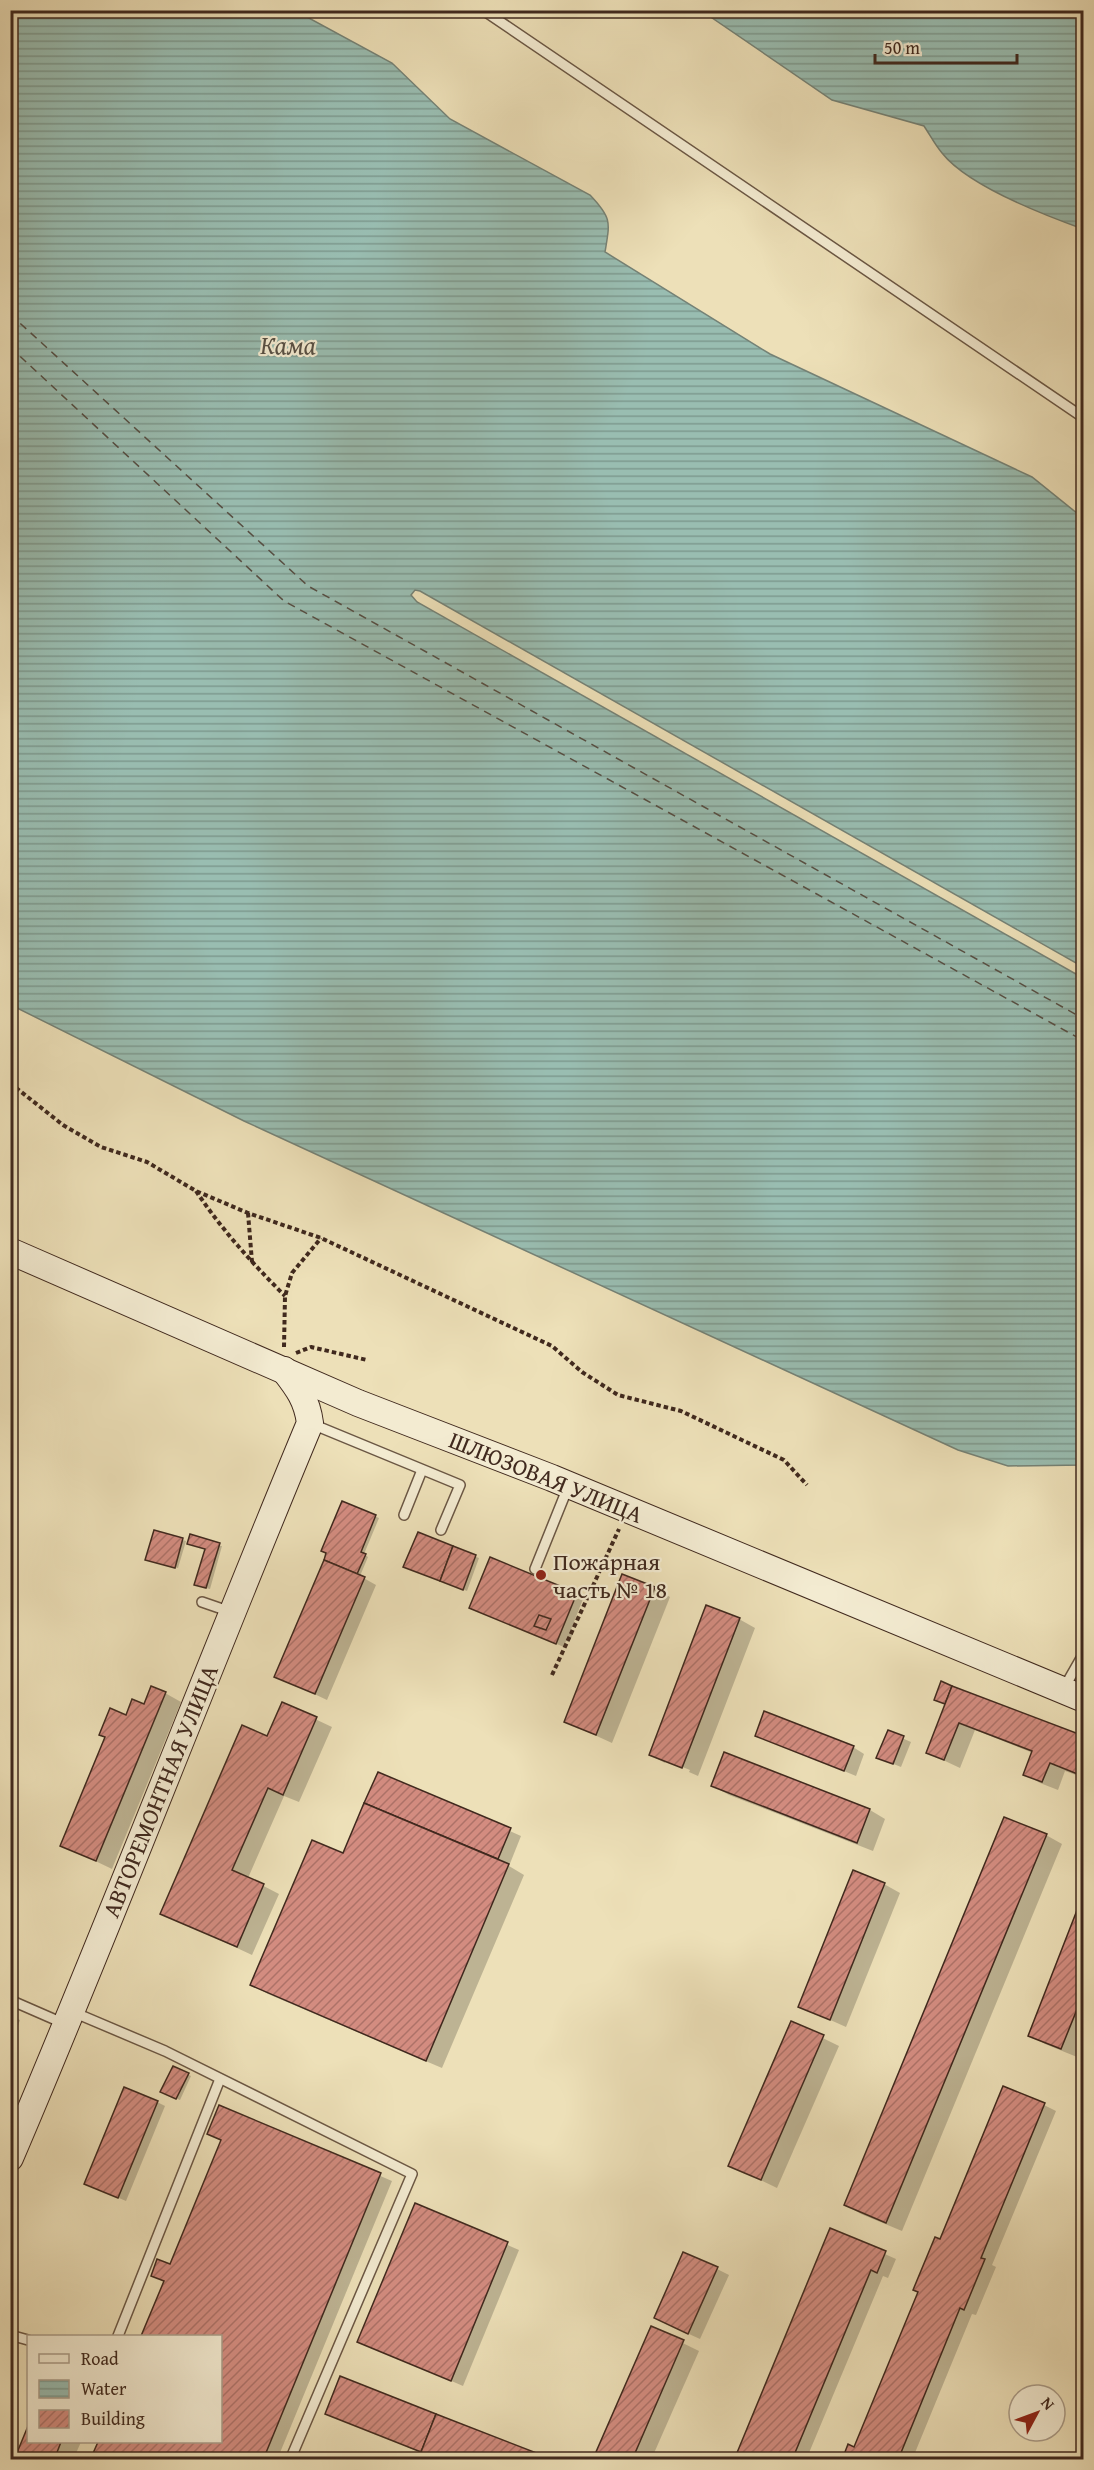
<svg xmlns="http://www.w3.org/2000/svg" width="1094" height="2470" font-family="'Gentium Book Plus',serif">
<defs>
<pattern id="water-rules" width="6" height="5" patternUnits="userSpaceOnUse" patternTransform="scale(1.5)"><rect width="6" height="5" fill="#99bdb1"/><path d="M0 2.5h6" fill="none" stroke="#7e9a8f"/></pattern>
<pattern id="building-hatch" width="6" height="6" patternUnits="userSpaceOnUse" patternTransform="scale(1.5)"><rect width="6" height="6" fill="#d38c80"/><path d="M-1 1l2-2M0 6l6-6M5 7l2-2" fill="none" stroke="#ad7268"/></pattern>
</defs>
<rect width="100%" height="100%" fill="#ede0b8"/>
<filter id="stains"><feTurbulence type="fractalNoise" baseFrequency=".00333" numOctaves="4"/><feColorMatrix values="0 0 0 0 .2 0 0 0 0 .09 0 0 0 0 .02 0 0 0 .5 -.17"/></filter>
<radialGradient id="worn" r=".72"><stop offset=".6" stop-color="#630" stop-opacity="0"/><stop offset="1" stop-color="#630" stop-opacity=".3"/></radialGradient>
<!-- water -->
<g fill="url(#water-rules)" stroke="#758276" stroke-width="1.5">
<path d="M10 11H296L392 63 450 119 590 195C612 218 610 222 605 252L770 354 1032 477 1083 518V967L420 591 415 590 411 595 417 602 1083 978V1465L1008 1466 958 1450 244 1121 11 1005Z"/>
<path d="M702 11H1083V229C1044 215 968 186 942 153 935 145 930 135 924 126L832 100Z"/>
</g>
<!-- shadow -->
<g fill="#0003">
<polygon points="343,1503 379,1518 364,1554 368,1557 360,1576 376,1585 327,1700 276,1676 328,1553"/>
<polygon points="155,1531 186,1541 178,1568 150,1561"/>
<polygon points="188,1543 222,1546 210,1589 199,1586 206,1550"/>
<polygon points="452,1548 479,1558 467,1591 405,1566"/>
<polygon points="654,1588 670,1597 612,1743 566,1722"/>
<polygon points="576,1594 583,1599 570,1632 573,1634 569,1642 566,1641 564,1647 479,1612"/>
<polygon points="739,1619 755,1628 698,1776 689,1772 690,1770 665,1760 665,1763 650,1755"/>
<polygon points="942,1683 1084,1738 1084,1778 1065,1771 1058,1790 1040,1783 1025,1774 1033,1753 975,1730 960,1768 928,1753 947,1704 939,1701"/>
<polygon points="165,1693 181,1702 112,1869 62,1845 145,1706"/>
<polygon points="283,1704 332,1727 299,1802 284,1796 248,1878 279,1894 252,1955 162,1913 268,1738"/>
<polygon points="888,1732 911,1742 901,1767 886,1761"/>
<polygon points="757,1735 853,1747 864,1754 856,1776"/>
<polygon points="725,1754 870,1810 885,1819 873,1851 729,1795 713,1786"/>
<polygon points="378,1774 521,1836 509,1866 524,1875 442,2068 268,1994 252,1985 344,1855"/>
<polygon points="1046,1835 1062,1844 902,2231 861,2214 846,2205"/>
<polygon points="884,1884 900,1893 846,2027 799,2006"/>
<polygon points="1084,1903 1084,2040 1077,2057 1045,2044 1030,2035"/>
<polygon points="10,2016 20,2020 15,2034 10,2033"/>
<polygon points="792,2023 839,2046 777,2188 730,2165"/>
<polygon points="174,2068 191,2076 180,2100 162,2092"/>
<polygon points="157,2102 165,2106 126,2201 86,2184"/>
<polygon points="1044,2105 1056,2111 992,2265 996,2267 976,2315 972,2314 912,2460 844,2460 855,2449 940,2241"/>
<polygon points="220,2107 392,2181 277,2460 92,2460 99,2442 220,2442 220,2336 143,2336 165,2282 153,2275 171,2266 222,2141 209,2134"/>
<polygon points="415,2205 519,2250 463,2386 359,2341"/>
<polygon points="831,2230 896,2259 888,2278 883,2276 806,2460 735,2460"/>
<polygon points="717,2269 729,2275 700,2339 667,2324"/>
<polygon points="652,2328 699,2351 651,2460 611,2460 598,2451"/>
<polygon points="327,2413 549,2460 438,2460"/>
<polygon points="28,2430 28,2442 81,2442 73,2460 16,2460"/>
</g>
<g fill="none" stroke-linecap="round" stroke-linejoin="round">
<!-- ferry -->
<g stroke="#564e43" stroke-width="1.5" stroke-dasharray="8 6" stroke-linecap="butt">
<polyline points="10,314 308,586 1084,1019"/>
<polyline points="10,347 284,601 1084,1041"/>
</g>
</g>
<!-- building -->
<g fill="url(#building-hatch)" stroke="#40291e" stroke-width="1.5">
<polygon points="342,1501 376,1515 361,1552 366,1554 357,1574 324,1560 326,1553 321,1551"/>
<polygon points="154,1530 183,1538 175,1568 145,1560"/>
<polygon points="418,1532 453,1546 440,1581 403,1567"/>
<polygon points="190,1534 220,1543 206,1588 194,1585 205,1549 187,1544"/>
<polygon points="453,1546 476,1555 463,1590 440,1581"/>
<polygon points="490,1557 577,1593 556,1644 469,1608"/>
<polygon points="324,1560 365,1577 315,1694 274,1677"/>
<polygon points="622,1574 655,1587 596,1735 564,1722"/>
<polygon points="706,1605 740,1618 682,1768 649,1755"/>
<polygon points="539,1615 551,1619 546,1630 534,1626"/>
<polygon points="941,1681 952,1686 945,1704 934,1700"/>
<polygon points="151,1686 166,1692 96,1861 60,1846 105,1737 99,1735 110,1708 126,1715 132,1699 144,1704"/>
<polygon points="952,1686 1084,1736 1084,1766 1080,1775 1050,1763 1042,1782 1023,1775 1032,1751 959,1723 944,1760 926,1753"/>
<polygon points="282,1702 317,1717 283,1795 268,1788 232,1870 264,1884 237,1947 160,1914 242,1725 267,1736"/>
<polygon points="764,1711 854,1746 844,1771 755,1736"/>
<polygon points="888,1730 904,1736 893,1764 876,1758"/>
<polygon points="724,1752 870,1809 857,1843 711,1786"/>
<polygon points="378,1772 511,1828 498,1859 364,1803"/>
<polygon points="364,1803 509,1864 426,2061 250,1985 312,1840 343,1853"/>
<polygon points="1004,1817 1047,1834 886,2223 844,2205"/>
<polygon points="853,1870 885,1883 830,2020 798,2007"/>
<polygon points="1081,1900 1084,1901 1084,1992 1061,2049 1028,2036"/>
<polygon points="791,2021 824,2035 761,2180 728,2166"/>
<polygon points="173,2066 189,2073 176,2099 160,2092"/>
<polygon points="1003,2086 1045,2103 981,2258 985,2259 964,2310 960,2308 898,2460 842,2460 848,2444 854,2447 918,2292 913,2290 935,2237 940,2239"/>
<polygon points="124,2087 158,2101 118,2198 84,2184"/>
<polygon points="219,2105 381,2173 263,2460 90,2460 98,2442 220,2442 220,2336 141,2336 164,2281 151,2276 157,2259 170,2264 221,2140 207,2134"/>
<polygon points="415,2203 508,2242 451,2381 357,2342"/>
<polygon points="830,2228 886,2251 877,2273 871,2270 792,2460 734,2460"/>
<polygon points="683,2252 718,2267 688,2334 654,2318"/>
<polygon points="651,2326 684,2340 632,2460 613,2460 596,2452"/>
<polygon points="340,2376 436,2414 421,2452 325,2414"/>
<polygon points="436,2414 552,2459 552,2460 441,2460 421,2452"/>
<polygon points="28,2426 28,2442 61,2442 54,2460 14,2460"/>
</g>
<g fill="none" stroke-linecap="round" stroke-linejoin="round">
<!-- lane casing -->
<g stroke="#6b5744" stroke-width="12">
<g id="lane">
<polyline points="483,10 1084,418"/>
<polyline points="312,1424 460,1485 441,1530"/>
<polyline points="404,1515 422,1470"/>
<polyline points="535,1569 568,1487"/>
<polyline points="202,1602 231,1612"/>
<polyline points="1064,1688 1084,1653"/>
<polyline points="10,2000 65,2024"/>
<polyline points="73,2012 165,2051 412,2174 290,2460"/>
<polyline points="10,2335 28,2340"/>
<polyline points="118,2336 220,2079"/>
</g>
</g>
<!-- secondary casing -->
<g stroke="#40291e" stroke-width="28">
<g id="secondary">
<polyline points="10,1251 358,1403 552,1478 1084,1699"/>
<path d="M10 2158C114 1915 208 1667 310 1423 307 1400 298 1388 284 1370"/>
</g>
</g>
<!-- path -->
<g stroke="#40291e" stroke-width="4" stroke-dasharray="4.5 3" stroke-linecap="butt">
<polyline points="10,1083 63,1125 101,1147 147,1162 196,1191 248,1213 321,1238 552,1346 582,1372 618,1395 681,1411 784,1460 807,1485"/>
<path d="M196 1191C222 1230 252 1263 285 1296"/>
<polyline points="248,1213 252,1262"/>
<polyline points="284,1347 285,1296 292,1273 321,1238"/>
<polyline points="296,1353 311,1347 367,1360"/>
<polyline points="552,1675 619,1529"/>
</g>
<!-- lane -->
<use href="#lane" stroke="#f3ebd1" stroke-width="9"/>
<!-- secondary -->
<use href="#secondary" stroke="#f3ebd1" stroke-width="26"/>
</g>
<!-- markers -->
<circle fill="#8f2418" stroke="#f3ebd1" stroke-width="2" cx="541" cy="1575" r="6"/>
<g text-anchor="middle" dominant-baseline="central" stroke-width="4.5" stroke-linejoin="round" paint-order="stroke">
<!-- street labels -->
<g font-size="24" fill="#40291e" stroke="#f3ebd1">
<text transform="translate(546 1477) rotate(22)">ШЛЮЗОВАЯ УЛИЦА</text>
<text transform="translate(160 1791) rotate(-68)">АВТОРЕМОНТНАЯ УЛИЦА</text>
</g>
<!-- poi labels -->
<g font-size="24" fill="#40291e" stroke="#f3ebd1" text-anchor="start">
<text x="553" y="1561">Пожарная<tspan x="553" dy="28">часть № 18</tspan></text>
</g>
<!-- water labels -->
<g font-size="26" font-style="italic" fill="#564e43" stroke="#f3ebd1">
<text x="288" y="344">Кама</text>
</g>
</g>
<!-- margin -->
<rect width="1094" height="2470" fill="none" stroke="#ede0b8" stroke-width="36"/>
<rect x="12" y="12" width="1070" height="2446" fill="none" stroke="#40291e" stroke-width="3"/>
<rect x="18" y="18" width="1058" height="2434" fill="none" stroke="#40291e" stroke-width="1.5"/>
<!-- legend -->
<rect x="27" y="2335" width="195" height="108" fill="#f3ebd1" stroke="#ab9d89" stroke-width="1.5"/>
<rect x="39" y="2354" width="30" height="9" fill="#f3ebd1" stroke="#ab9d89" stroke-width="1.5"/>
<text x="81" y="2365" font-size="18" fill="#40291e">Road</text>
<rect x="39" y="2380" width="30" height="18" fill="url(#water-rules)" stroke="#ab9d89" stroke-width="1.5"/>
<text x="81" y="2395" font-size="18" fill="#40291e">Water</text>
<rect x="39" y="2410" width="30" height="18" fill="url(#building-hatch)" stroke="#ab9d89" stroke-width="1.5"/>
<text x="81" y="2425" font-size="18" fill="#40291e">Building</text>
<!-- north arrow -->
<g transform="translate(1037 2413) rotate(49)"><circle r="28" fill="#f3ebd1" stroke="#ab9d89" stroke-width="1.5"/>
<path d="M0-4.5L10 22L0 15L-10 22Z" fill="#8f2418"/>
<text y="-9" font-size="16" font-weight="bold" text-anchor="middle" fill="#40291e">N</text>
</g>
<!-- scale -->
<path d="M875 54v9h142v-9" fill="none" stroke="#40291e" stroke-width="3"/>
<text x="884" y="54" font-size="18" fill="#40291e" stroke="#f3ebd1" stroke-width="4.5" paint-order="stroke">50 m</text>
<rect width="100%" height="100%" filter="url(#stains)"/>
<rect width="100%" height="100%" fill="url(#worn)"/>
</svg>
